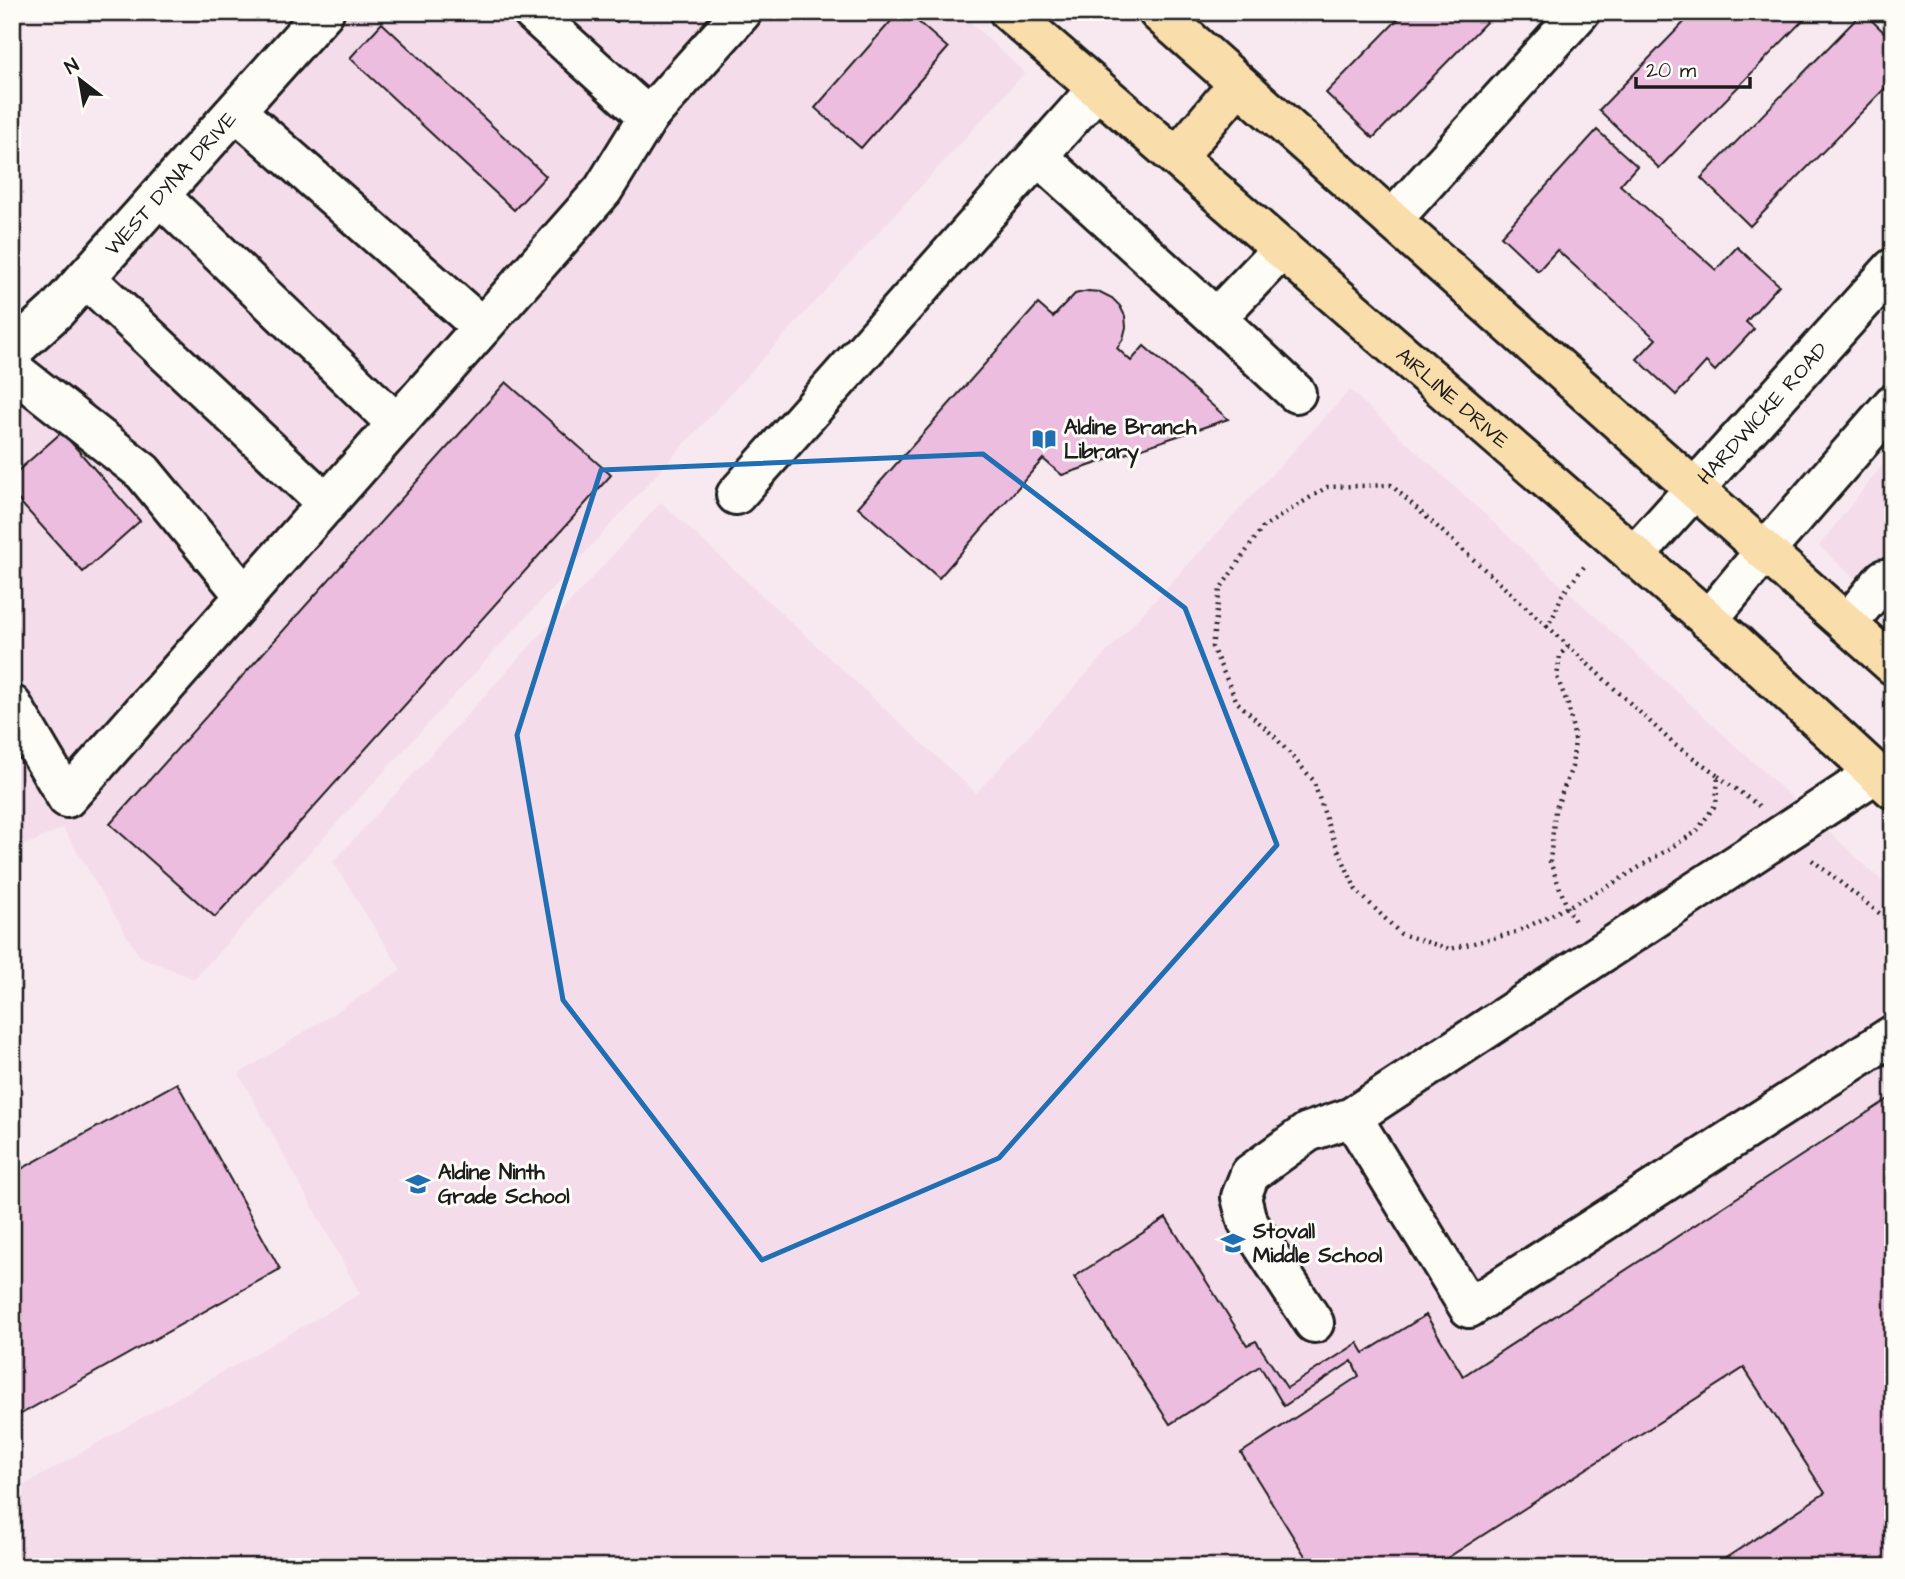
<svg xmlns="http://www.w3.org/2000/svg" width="1905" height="1579" font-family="'Architects Daughter',sans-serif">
<rect width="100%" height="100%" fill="#f8e9f0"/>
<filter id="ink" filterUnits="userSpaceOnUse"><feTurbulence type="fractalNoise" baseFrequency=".0143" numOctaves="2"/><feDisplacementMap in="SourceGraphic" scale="14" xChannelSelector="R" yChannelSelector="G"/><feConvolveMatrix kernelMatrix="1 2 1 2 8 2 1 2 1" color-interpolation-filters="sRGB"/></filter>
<g filter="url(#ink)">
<!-- built -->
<g fill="#f5dceb">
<polygon points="351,12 959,12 1025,73 194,979 139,956 63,828 12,851 12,375"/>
<polygon points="1350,390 1893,891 1893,1567 15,1567 24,1485 360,1294 239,1074 401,970 333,862 661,502 976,793"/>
<polygon points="1893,451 1893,613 1819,546"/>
</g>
<!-- building -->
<g fill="#edbddf" stroke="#1c1c1c" stroke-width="2">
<polygon points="605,12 626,12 617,22"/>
<polygon points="899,12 907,12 948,48 861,148 815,108"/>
<polygon points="1405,12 1496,12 1373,138 1326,93"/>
<polygon points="1694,12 1811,12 1659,168 1599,110"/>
<polygon points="1863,12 1893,41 1893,80 1750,226 1701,178"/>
<polygon points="382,23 546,176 514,210 350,58"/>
<polygon points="1597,130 1637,166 1620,185 1716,270 1737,247 1779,285 1746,322 1754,329 1715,371 1706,362 1676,395 1637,359 1656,339 1557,250 1538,271 1501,236"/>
<polygon points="1088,291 1100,292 1112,298 1120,306 1125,316 1126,327 1123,339 1117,348 1131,361 1144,346 1228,419 1062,475 1043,459 939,578 858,507 1038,304 1053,317 1075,294"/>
<polygon points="506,382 611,475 215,917 110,824"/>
<polygon points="62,432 140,521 83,572 12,493 12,476"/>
<polygon points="177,1083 280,1269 12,1419 12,1174"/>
<polygon points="1893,1096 1893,1567 1712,1567 1825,1493 1744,1368 1433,1567 1312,1567 1241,1453 1359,1376 1352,1361 1284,1406 1260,1366 1170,1424 1074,1277 1166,1218 1247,1345 1256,1341 1287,1388 1358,1343 1364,1353 1426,1315 1463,1376"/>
</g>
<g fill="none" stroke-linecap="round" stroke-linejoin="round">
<!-- minor casing -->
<g stroke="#1c1c1c" stroke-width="44">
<g id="minor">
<polyline points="532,12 648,117 742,12"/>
<polyline points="236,111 482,327"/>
<polyline points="1038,156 1216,318 1282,249"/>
<polyline points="160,196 397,424"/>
<polyline points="1392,220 1580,12"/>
<polyline points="86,278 327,504"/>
<polyline points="1216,318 1296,393"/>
<path id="s1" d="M12 351 56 311 324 12"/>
<polyline points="12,369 143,472 245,596"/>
<polyline points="736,495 1097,89"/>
<path id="s2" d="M1634 556 1893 268"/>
<polyline points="1708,620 1765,551 1893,404"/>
<polyline points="1847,624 1884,579 1893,586"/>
<polyline points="12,705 67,798 603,190 648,117"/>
<polyline points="1352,1117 1469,1308 1893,1035"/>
<polyline points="1314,1323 1247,1221 1241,1197 1250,1174 1308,1132 1352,1117 1876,773"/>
</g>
</g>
<!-- major casing -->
<g stroke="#1c1c1c" stroke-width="44">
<g id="major">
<path id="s3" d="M1009 12 1734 642 1893 789"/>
<polyline points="1158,12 1893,665"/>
<polyline points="1177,157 1238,84"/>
</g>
</g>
<!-- path -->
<g stroke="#1c1c1c" stroke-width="4.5" stroke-dasharray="2 5" stroke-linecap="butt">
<polyline points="1547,626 1675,745 1718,775 1716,804 1696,832 1609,886 1517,932 1450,949 1401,934 1356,890 1331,833 1313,780 1275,737 1237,702 1212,647 1220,589 1263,527 1327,487 1391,485 1547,626 1553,617 1562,595 1587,563"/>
<polyline points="1568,646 1560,655 1557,677 1568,705 1575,740 1572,767 1555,811 1550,862 1567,907 1576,923"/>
<polyline points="1718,776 1759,806"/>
<polyline points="1812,860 1893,924"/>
</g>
<!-- minor -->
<use href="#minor" stroke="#fdfcf7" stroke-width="38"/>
<!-- major -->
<use href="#major" stroke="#f9ddab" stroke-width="38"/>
</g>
</g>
<!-- marked area -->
<path fill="none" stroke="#1f6fb2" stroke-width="5" stroke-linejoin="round" d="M983 454 1185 608 1277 845 999 1158 762 1260 563 1000 517 735 601 470Z"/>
<!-- icons -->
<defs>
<g id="library-bare" transform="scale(1.89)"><path d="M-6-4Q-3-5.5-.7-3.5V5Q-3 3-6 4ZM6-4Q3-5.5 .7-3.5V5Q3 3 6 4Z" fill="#1f6fb2" stroke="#fdfcf7" stroke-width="2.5" paint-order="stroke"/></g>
<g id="school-bare" transform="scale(1.89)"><path d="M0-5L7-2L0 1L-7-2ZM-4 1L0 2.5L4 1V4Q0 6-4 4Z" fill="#1f6fb2" stroke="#fdfcf7" stroke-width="2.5" paint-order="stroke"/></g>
</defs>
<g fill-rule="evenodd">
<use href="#library-bare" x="1044" y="439"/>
<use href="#school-bare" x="418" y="1184"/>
<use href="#school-bare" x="1233" y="1243"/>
</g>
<g text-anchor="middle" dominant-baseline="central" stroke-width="6" stroke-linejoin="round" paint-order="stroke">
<!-- street labels -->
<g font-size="21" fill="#1c1c1c" stroke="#fdfcf7">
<text stroke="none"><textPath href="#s1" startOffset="231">WEST DYNA DRIVE</textPath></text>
<text stroke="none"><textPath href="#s3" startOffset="588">AIRLINE DRIVE</textPath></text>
<text stroke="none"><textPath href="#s2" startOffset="192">HARDWICKE ROAD</textPath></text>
</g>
<!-- poi labels -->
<g font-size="21" font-weight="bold" fill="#1c1c1c" stroke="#fdfcf7" text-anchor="start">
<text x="1064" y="427">Aldine Branch<tspan x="1064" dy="24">Library</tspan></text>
<text x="438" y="1172">Aldine Ninth<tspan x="438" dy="24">Grade School</tspan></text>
<text x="1253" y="1231">Stovall<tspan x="1253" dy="24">Middle School</tspan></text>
</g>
</g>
<!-- margin -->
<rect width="1905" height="1579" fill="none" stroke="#fdfcf7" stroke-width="42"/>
<rect x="21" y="21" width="1863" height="1537" fill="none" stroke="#1c1c1c" stroke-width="2.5" filter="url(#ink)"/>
<!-- north arrow -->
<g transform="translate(80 80) rotate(329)" stroke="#fdfcf7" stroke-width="5" paint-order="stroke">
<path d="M0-5L12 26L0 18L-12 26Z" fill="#1c1c1c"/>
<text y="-10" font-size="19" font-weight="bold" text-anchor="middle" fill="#1c1c1c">N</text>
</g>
<!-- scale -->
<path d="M1636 77v10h114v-10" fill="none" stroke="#1c1c1c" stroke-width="3.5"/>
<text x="1646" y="77" font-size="21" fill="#1c1c1c" stroke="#fdfcf7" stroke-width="5" paint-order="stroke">20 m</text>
</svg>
